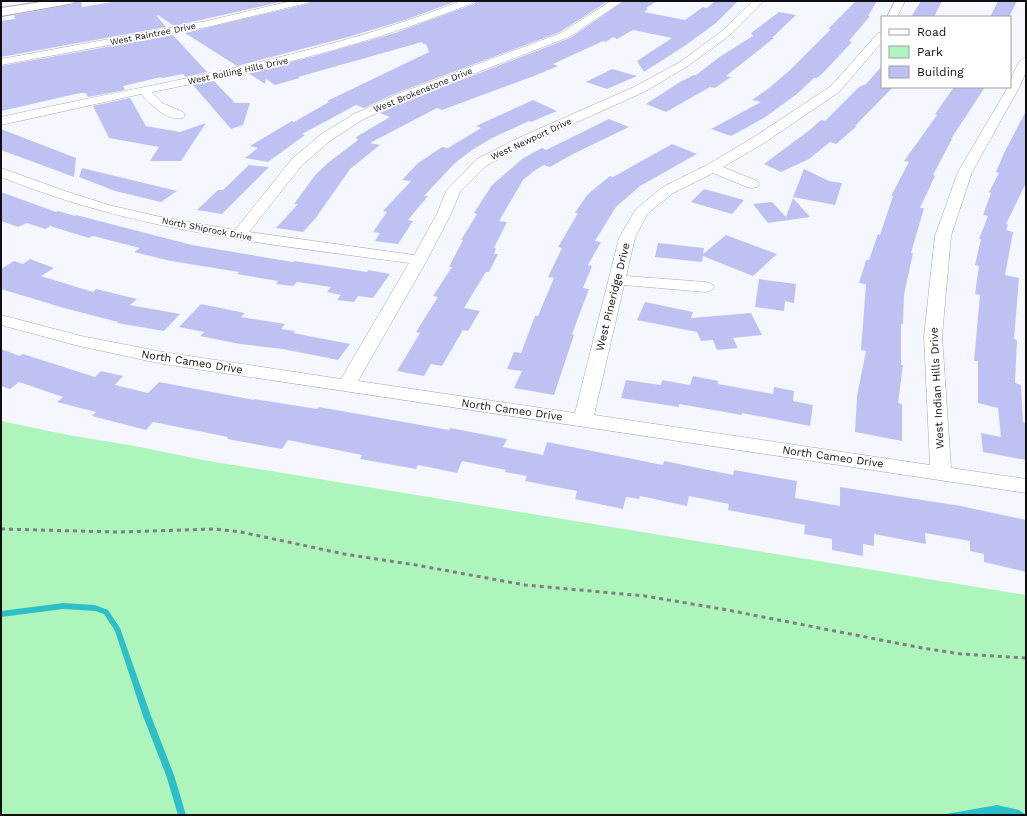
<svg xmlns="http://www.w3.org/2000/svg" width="1027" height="816" font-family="'Work Sans',sans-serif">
<rect width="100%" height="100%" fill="#f4f7fe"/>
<!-- green -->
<polygon fill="#aef5bb" points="1,421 68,435 140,447 203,460 1026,595 1026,815 1,815"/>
<!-- water -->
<polygon fill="#2cbfc9" points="997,805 1019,810 1026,815 941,815"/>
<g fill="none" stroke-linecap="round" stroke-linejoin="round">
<!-- stream -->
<polygon fill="#2cbfc9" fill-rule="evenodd" points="63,603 95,605 108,610 120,628 151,716 174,775 186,815 178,815 166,775 143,716 115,631 104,614 95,611 63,609 1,617 1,611"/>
</g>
<!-- building -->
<g fill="#c0c1f3">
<polygon points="76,1 81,1 82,7 118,1 285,1 174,26 158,15 157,16 166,27 1,57 1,21 15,19 14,15 69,5 74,4"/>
<polygon points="310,1 457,1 405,20 348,37 237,66 185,33 307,4"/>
<polygon points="476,1 608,1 560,32 394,94 364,108 356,105 302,134 305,135 268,162 245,158 258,148 250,146 292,121 294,122 329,102 327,101 429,52 426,44 423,44 422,42 298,77 300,78 275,85 266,79 265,84 248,73 315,56 395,33 474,4"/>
<polygon points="624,1 657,1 646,8 648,9 644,12 685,20 703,7 707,8 715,1 738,1 716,23 686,45 644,72 637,61 672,38 633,30 617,39 613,37 606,42 603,41 553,64 558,66 534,76 442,110 437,108 370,143 380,145 350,169 315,219 303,232 276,228 298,204 294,204 316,174 329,162 358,140 356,137 390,117 380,113 404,102 570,38"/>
<polygon points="856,1 877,1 868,16 870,16 849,41 852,42 824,72 817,78 814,78 797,94 764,118 731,136 711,129 761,102 752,100 769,88 790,70 831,29 828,29"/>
<polygon points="921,1 942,1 934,17 911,17"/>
<polygon points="998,1 1017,1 1009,17 990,17"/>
<polygon points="779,12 796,15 772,38 774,38 726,76 731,77 715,88 710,87 666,112 646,104 680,82 694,75 696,75 721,56 753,36 751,33"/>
<polygon points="173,35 207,72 186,77 183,74 162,78 161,77 123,86 125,90 88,97 86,93 80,93 1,111 1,66"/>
<polygon points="882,66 882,87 893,87 855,126 857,126 836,144 830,142 809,159 781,172 764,164 811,129 821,120 825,121 859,87 866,84"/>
<polygon points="612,69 637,76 607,89 586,82"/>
<polygon points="214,81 235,103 250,103 243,125 231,129 193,85"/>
<polygon points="954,87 985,87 951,139 952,139 933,175 935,176 920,208 924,208 911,253 913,253 904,295 903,324 901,324 901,365 903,365 898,403 902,404 902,441 855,432 857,396 866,351 861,350 866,284 859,283 866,260 869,260 878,234 880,235 893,196 891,196 909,162 904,161 937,115 935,114"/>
<polygon points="130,98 146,126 180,132 206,123 181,161 150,161 159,147 109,138 93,106"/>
<polygon points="533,100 557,111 531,122 529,121 492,138 472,150 455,163 424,196 428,196 408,220 413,221 398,244 375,241 380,233 373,232 387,212 383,211 411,181 402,180 418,163 442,147 448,148 481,128 476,126"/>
<polygon points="1026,111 1026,183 1006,224 1008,225 1006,230 1013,232 1005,275 1019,278 1014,339 1017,340 1015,383 1021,385 1023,422 1026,423 1026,460 983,452 981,433 1001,437 998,408 978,403 978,361 974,361 980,295 975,294 979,266 975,265 981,239 979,239 988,216 983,215 991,193 989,192 999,173 996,172 1004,153"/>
<polygon points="609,119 629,127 573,154 550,167 544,165 534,171 523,180 499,221 507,222 494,248 496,248 494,254 498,254 489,272 486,272 464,308 480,311 468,331 463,330 442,366 431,364 424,376 397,371 420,333 416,332 438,297 433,296 452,267 449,267 463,240 461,240 477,214 474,213 492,185 522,159 542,148 546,150"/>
<polygon points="1,129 76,158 74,177 1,150"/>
<polygon points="672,144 697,154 640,186 616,207 595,241 601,242 588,265 592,266 583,288 589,289 572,334 574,335 554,395 514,388 522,371 507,369 514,352 521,353 535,316 538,316 554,278 548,277 562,248 558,247 578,213 575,213 587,195 610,176 613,177"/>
<polygon points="249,165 269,167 222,214 197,210 218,190 223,190"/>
<polygon points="82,168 177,191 161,202 115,191 79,177"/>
<polygon points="804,169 829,181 842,183 835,205 793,197"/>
<polygon points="704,189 744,200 732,214 691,202"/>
<polygon points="1,192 56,212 58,211 75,216 76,215 192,245 293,262 294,261 367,272 368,270 390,274 373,298 358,296 354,302 337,300 341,295 327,292 331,287 297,282 293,286 276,284 278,281 237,274 239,272 171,261 134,252 140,248 93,236 89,238 50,226 45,229 27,223 18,227 1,221"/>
<polygon points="793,198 810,217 768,223 753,204 772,202 786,217"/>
<polygon points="726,235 777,254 753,276 703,256 702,262 655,257 658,243 704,248 703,254"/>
<polygon points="30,259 54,268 41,276 93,292 96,289 137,299 130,305 180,314 164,331 117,323 118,322 64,308 1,289 1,269 14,261 23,264"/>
<polygon points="759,279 796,284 794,303 785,301 784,311 755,307"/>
<polygon points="645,302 693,312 691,318 751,313 762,335 733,338 738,348 717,350 713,340 701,341 697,332 637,320"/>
<polygon points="201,304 245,313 241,317 285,324 281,329 295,331 293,333 350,344 338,360 283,349 240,344 200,336 204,332 179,327"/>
<polygon points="1,349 20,356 23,354 95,377 101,371 123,376 115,385 148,393 159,382 254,400 254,399 317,409 319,407 449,430 450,428 507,439 503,447 543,455 547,442 663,465 664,461 733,475 734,470 797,481 795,498 840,506 840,487 961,506 1026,520 1026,572 984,562 984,554 970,551 970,541 925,533 926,544 874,534 874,546 863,544 863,556 832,550 832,539 804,534 805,525 728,510 729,504 689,496 687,506 640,496 639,499 626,497 623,509 575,499 577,491 525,481 527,476 505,472 506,470 462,461 457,473 418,465 416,469 360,459 362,455 288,440 282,449 227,439 228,437 153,422 146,430 92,416 96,412 57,402 63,397 19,382 10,389 1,386"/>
<polygon points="693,376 718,381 718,384 773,394 774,387 794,391 793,401 813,405 810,426 742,413 742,415 679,404 679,407 621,398 626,380 661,385 662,380 690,385"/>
</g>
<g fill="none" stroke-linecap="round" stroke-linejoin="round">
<!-- minor casing -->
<g stroke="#a4a7af" stroke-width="1">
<g id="minor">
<polygon points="291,1 309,1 307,3 207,27 1,65 1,59 207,21"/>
<path d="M461 1H475L473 3C368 45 263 70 152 92L162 103 183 112 185 115 183 118C168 122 151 105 141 94L1 125V117C156 83 313 59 461 1Z"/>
<path d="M611 1H623L569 37 403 101 362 120 330 141 302 165 249 232 414 255 437 214 446 191 477 159 514 140 636 86 680 62 722 31 753 1H764L730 35 688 66 644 92 524 146 487 165 460 192 451 214 427 260 358 381 575 413 619 238 636 209 663 187 707 165 754 137 831 86 878 33 882 32V42L839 92 764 143 723 167 757 181 759 184 757 187 752 188 747 187 713 173 673 193 647 214 635 238 626 276 706 282 712 284 714 287 712 290 706 292 624 285 594 415 930 465 924 336 935 236 958 172 1008 87H1010C1010 79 1018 59 1026 57V72L1019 88 972 172 951 236 942 336 951 468 1026 479V493L163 364 79 346 1 325V315L81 336 163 352 341 379 409 263C268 244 134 231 1 177V168L65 191 109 205 156 216 235 230 292 159 320 135 354 114 395 95 561 33Z"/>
<polygon points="895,1 905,1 897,17 887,17"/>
</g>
</g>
<!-- tertiary casing -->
<g stroke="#a4a7af" stroke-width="2">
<polygon id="tertiary" points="48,1 75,1 73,3 69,4 1,16 1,8"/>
</g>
<!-- path -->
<polyline stroke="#7f8085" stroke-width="3" stroke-dasharray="4 4" stroke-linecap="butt" points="1,529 117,532 215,529 241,532 344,554 416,565 525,585 645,596 722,609 922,648 961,654 1026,658"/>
<!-- minor -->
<use href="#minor" fill="#fff" fill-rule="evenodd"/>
<!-- tertiary -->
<use href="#tertiary" fill="#fff" fill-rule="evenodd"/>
</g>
<g text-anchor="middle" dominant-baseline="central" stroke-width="3.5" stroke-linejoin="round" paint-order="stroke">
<!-- far-street labels -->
<g font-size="9" fill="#101013" stroke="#fff">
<text transform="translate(153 34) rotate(-11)">West Raintree Drive</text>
<text transform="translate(238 71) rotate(-12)">West Rolling Hills Drive</text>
<text transform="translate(423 90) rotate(-22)">West Brokenstone Drive</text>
<text transform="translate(531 139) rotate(-25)">West Newport Drive</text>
<text transform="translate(207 229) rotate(11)">North Shiprock Drive</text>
</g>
<!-- street labels -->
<g font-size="11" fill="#101013" stroke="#fff">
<text transform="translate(613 297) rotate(-76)">West Pineridge Drive</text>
<text transform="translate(192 362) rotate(9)">North Cameo Drive</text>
<text transform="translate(937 388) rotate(-93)">West Indian Hills Drive</text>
<text transform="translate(512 410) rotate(8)">North Cameo Drive</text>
<text transform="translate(833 457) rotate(8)">North Cameo Drive</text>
</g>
</g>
<!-- border -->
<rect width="1027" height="816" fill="none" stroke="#101013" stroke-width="4"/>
<!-- legend -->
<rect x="881" y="16" width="130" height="72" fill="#ffffff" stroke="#9f9fa1"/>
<rect x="889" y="29" width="20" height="6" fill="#ffffff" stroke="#9f9fa1"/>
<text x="917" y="36" font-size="12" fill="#101013">Road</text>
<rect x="889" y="46" width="20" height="12" fill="#aef5bb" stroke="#9f9fa1"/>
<text x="917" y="56" font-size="12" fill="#101013">Park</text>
<rect x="889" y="66" width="20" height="12" fill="#c0c1f3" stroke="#9f9fa1"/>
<text x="917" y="76" font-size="12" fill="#101013">Building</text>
</svg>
